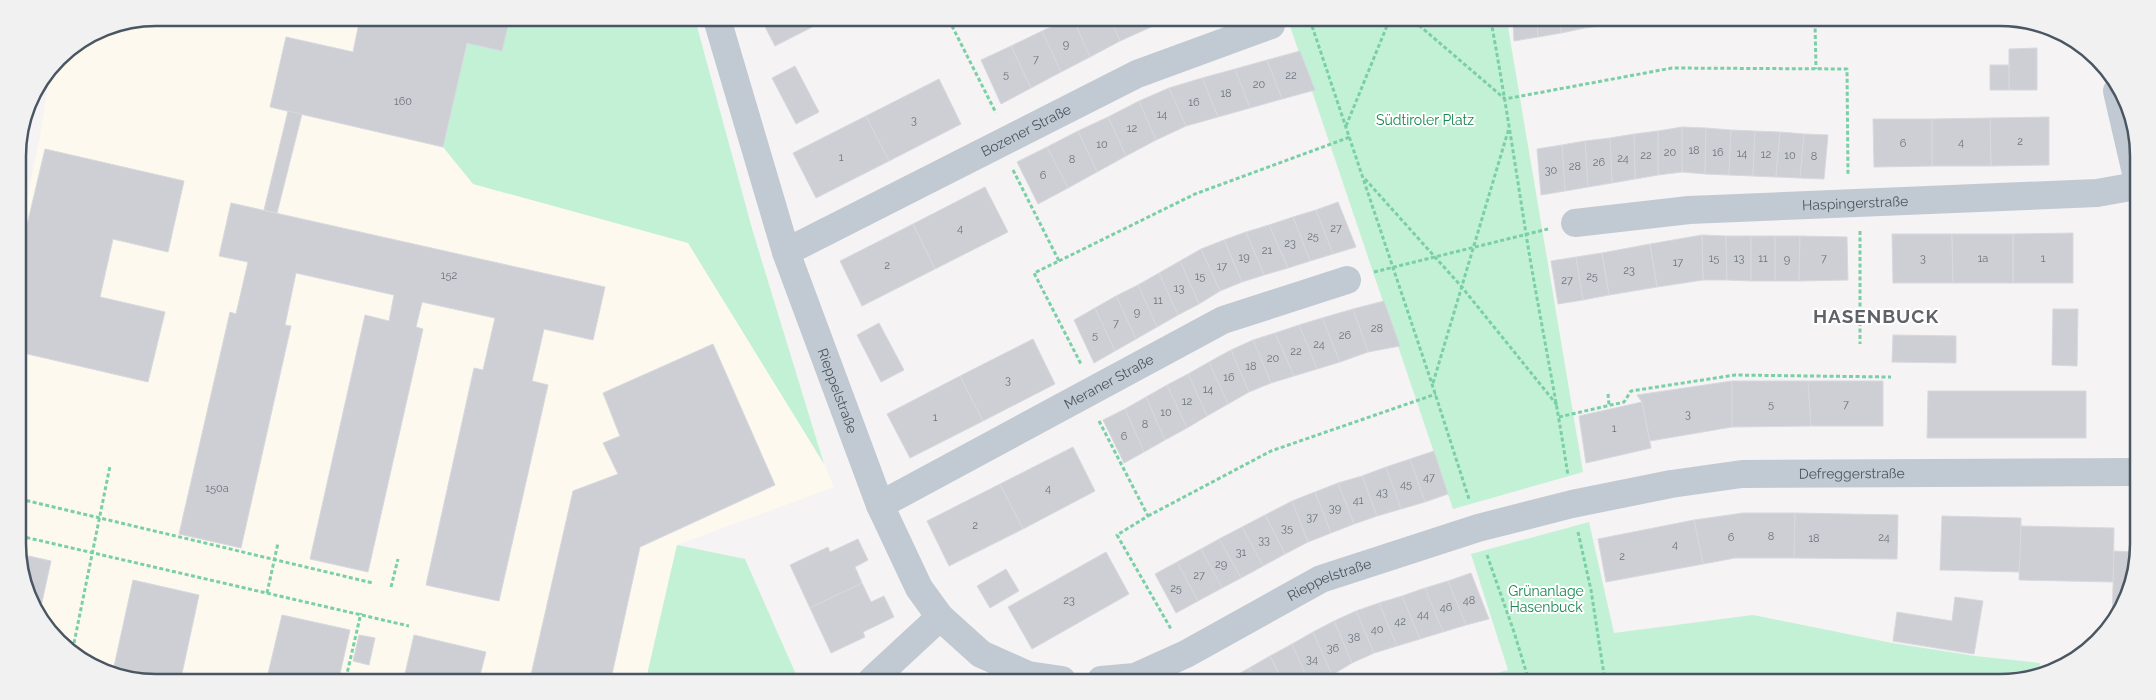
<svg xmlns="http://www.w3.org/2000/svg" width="2156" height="700" font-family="Raleway,sans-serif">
<rect width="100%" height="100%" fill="#f5f3f3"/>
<!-- commercial -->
<polygon fill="#fdf9ef" points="156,18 695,19 753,232 824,464 834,487 677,545 646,679 120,678 52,636 20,571 18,242 40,136 51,68 58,58 103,28"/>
<!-- green -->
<g fill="#c3f1d5">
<polygon points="510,18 695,19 753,232 824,464 688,243 473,184 443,147 467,43"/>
<polygon points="1288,20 1507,21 1583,472 1453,509"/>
<polygon points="1589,522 1614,633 1753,615 1892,643 1975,656 2040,663 2039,671 2009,682 1469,681 1508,670 1471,554"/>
<polygon points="677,545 745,559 798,679 646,679"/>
</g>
<!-- building -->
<g fill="#cdcfd5" stroke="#d7d9de">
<polygon points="360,18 510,18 502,51 467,43 443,147 270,107 286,37 353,52"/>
<polygon points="761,19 828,19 775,46"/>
<polygon points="1067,20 1074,20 1090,57 1061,72 1042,31"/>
<polygon points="1074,20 1111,20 1120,41 1090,57"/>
<polygon points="1111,20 1148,20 1151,27 1120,41"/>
<polygon points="1148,20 1168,20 1151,27"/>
<polygon points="1513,21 1537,21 1538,37 1514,41"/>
<polygon points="1537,21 1561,21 1561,33 1538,37"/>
<polygon points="1561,21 1584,21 1585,28 1561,33"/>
<polygon points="1584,21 1608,21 1608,25 1585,28"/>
<polygon points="1608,21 1626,21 1608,25"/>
<polygon points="1773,22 1797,22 1797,24 1773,23"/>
<polygon points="1042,31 1061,72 1031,88 1011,46"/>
<polygon points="1011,46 1031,88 1001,104 981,60"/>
<polygon points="2037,48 2037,90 2009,90 2009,49"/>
<polygon points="1300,51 1315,90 1282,99 1267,60"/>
<polygon points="1267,60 1282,99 1250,108 1235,69"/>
<rect x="1990" y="65" width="19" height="25"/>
<polygon points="795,66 819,112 796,124 772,78"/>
<polygon points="1235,69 1250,108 1218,117 1202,78"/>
<polygon points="1202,78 1218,117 1186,126 1169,88"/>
<polygon points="939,79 961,124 889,161 866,116"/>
<polygon points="1169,88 1186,126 1156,140 1139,101"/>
<polygon points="1139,101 1156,140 1126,156 1108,117"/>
<polygon points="288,111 302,114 277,213 264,210"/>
<polygon points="866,116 889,161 816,198 793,153"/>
<polygon points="1108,117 1126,156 1097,172 1078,131"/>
<polygon points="2049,117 2049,165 1991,166 1990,118"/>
<polygon points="1990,118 1991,166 1932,166 1932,119"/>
<polygon points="1873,119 1932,119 1932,166 1874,167"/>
<polygon points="1682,127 1706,128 1705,174 1682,172"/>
<polygon points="1682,127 1682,172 1658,175 1658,131"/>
<polygon points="1706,128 1731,130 1729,175 1705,174"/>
<polygon points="1731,130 1755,131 1753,176 1729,175"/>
<polygon points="1078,131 1097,172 1068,188 1047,147"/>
<polygon points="1658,131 1658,175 1635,179 1634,134"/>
<polygon points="1755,131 1780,132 1776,177 1753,176"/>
<polygon points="1780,132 1804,134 1800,178 1776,177"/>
<polygon points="1634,134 1635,179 1612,183 1610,138"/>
<polygon points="1804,134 1828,135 1824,179 1800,178"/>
<polygon points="1610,138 1612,183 1588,187 1585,141"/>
<polygon points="1585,141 1588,187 1565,191 1562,145"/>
<polygon points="1562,145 1565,191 1541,195 1537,149"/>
<polygon points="1047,147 1068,188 1038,204 1017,162"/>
<polygon points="45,149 184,181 168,252 113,239 100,297 165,312 148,382 19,352 18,263"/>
<polygon points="985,187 1008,232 935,269 913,224"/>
<polygon points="1338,202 1356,247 1333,254 1316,210"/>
<polygon points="231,203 605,287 593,340 544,329 532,381 548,385 499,601 426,585 474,368 483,370 495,318 422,302 416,327 423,329 368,572 310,559 365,315 389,321 394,295 296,273 285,325 291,326 241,548 179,534 230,312 236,314 248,262 219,256"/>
<polygon points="1316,210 1333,254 1310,261 1293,217"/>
<polygon points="1293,217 1310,261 1288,268 1269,225"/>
<polygon points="913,224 935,269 862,306 840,261"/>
<polygon points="1269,225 1288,268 1264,275 1246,232"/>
<polygon points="1246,232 1264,275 1242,282 1224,240"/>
<polygon points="2073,233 2073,283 2013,283 2013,234"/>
<polygon points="1892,234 1952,234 1953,283 1893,283"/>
<polygon points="1952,234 2013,234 2013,283 1953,283"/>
<polygon points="1702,235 1726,236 1727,280 1703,280"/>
<polygon points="1702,235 1703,280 1657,287 1650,244"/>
<polygon points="1726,236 1751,236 1751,281 1727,280"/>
<rect x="1751" y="236" width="24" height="45"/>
<polygon points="1775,236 1800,236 1799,281 1775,281"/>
<polygon points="1800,236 1847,237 1848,280 1799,281"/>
<polygon points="1224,240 1242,282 1220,291 1201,249"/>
<polygon points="1650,244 1657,287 1609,295 1602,253"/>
<polygon points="1201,249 1220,291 1199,304 1180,261"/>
<polygon points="1602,253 1609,295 1583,300 1576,257"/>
<polygon points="1576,257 1583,300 1558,304 1551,261"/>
<polygon points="1180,261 1199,304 1178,315 1159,273"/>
<polygon points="1159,273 1178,315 1157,327 1138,285"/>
<polygon points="1138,285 1157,327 1136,339 1116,296"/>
<polygon points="1116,296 1136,339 1115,351 1095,308"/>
<polygon points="1384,301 1400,346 1368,352 1353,309"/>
<polygon points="1095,308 1115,351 1094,363 1074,320"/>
<polygon points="1353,309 1368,352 1340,362 1322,318"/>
<polygon points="2053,309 2078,309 2077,366 2052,365"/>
<polygon points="1322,318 1340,362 1317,369 1299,325"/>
<polygon points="879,323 904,370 881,382 857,335"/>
<polygon points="1299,325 1317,369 1294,376 1275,333"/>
<polygon points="1275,333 1294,376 1271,383 1253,340"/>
<polygon points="1893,335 1956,336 1956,363 1892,362"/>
<polygon points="1033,339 1055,384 983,421 960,376"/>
<polygon points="1253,340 1271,383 1249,392 1231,350"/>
<polygon points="713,344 775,485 640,547 611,679 530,679 573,491 618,474 603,443 620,436 603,393"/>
<polygon points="1231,350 1249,392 1228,404 1209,362"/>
<polygon points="1209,362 1228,404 1207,416 1188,374"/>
<polygon points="1188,374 1207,416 1187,428 1167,385"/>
<polygon points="960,376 983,421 910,458 887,414"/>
<polygon points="1732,381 1732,427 1650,441 1642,402 1637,395"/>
<polygon points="1732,381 1808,381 1811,426 1732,427"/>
<polygon points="1808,381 1883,381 1883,426 1811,426"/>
<polygon points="1167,385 1187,428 1165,440 1146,397"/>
<polygon points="1928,391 2086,391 2086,438 1927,438"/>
<polygon points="1146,397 1165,440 1144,452 1125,409"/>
<polygon points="1642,402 1651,448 1586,463 1579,416"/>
<polygon points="1125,409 1144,452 1124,463 1103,420"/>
<polygon points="1073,447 1095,491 1023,529 1000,484"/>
<polygon points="1434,451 1448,494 1425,502 1410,459"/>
<polygon points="1410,459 1425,502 1401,509 1386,467"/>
<polygon points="1386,467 1401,509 1377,516 1362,476"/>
<polygon points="1362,476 1377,516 1354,524 1338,483"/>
<polygon points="1338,483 1354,524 1331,533 1315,492"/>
<polygon points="1000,484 1023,529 949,566 927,521"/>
<polygon points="1315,492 1331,533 1308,542 1292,501"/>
<polygon points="1292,501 1308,542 1285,554 1265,515"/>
<polygon points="1743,513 1795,513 1794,558 1735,558 1703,564 1694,520"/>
<polygon points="1795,513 1898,515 1897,559 1794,558"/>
<polygon points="1265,515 1285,554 1263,566 1242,527"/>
<polygon points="1942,516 2021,518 2020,572 1940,570"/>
<polygon points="1694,520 1703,564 1606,582 1598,539"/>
<polygon points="2021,526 2114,528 2113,582 2019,580"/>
<polygon points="1242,527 1263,566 1241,578 1219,539"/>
<polygon points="858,539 868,560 855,567 862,583 810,608 790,565 828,547 830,552"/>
<polygon points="1219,539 1241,578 1222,588 1201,549"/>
<polygon points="1201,549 1222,588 1198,601 1177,562"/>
<polygon points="2114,551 2134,552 2134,580 2112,624"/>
<polygon points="1106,552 1129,594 1032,649 1008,607"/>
<polygon points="20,554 51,561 40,611 20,571"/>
<polygon points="1177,562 1198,601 1176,613 1155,574"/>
<polygon points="1006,569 1019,591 990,608 977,586"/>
<polygon points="1471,573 1489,619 1466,625 1448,581"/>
<polygon points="133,580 199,595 181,678 120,678 107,670 113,671"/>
<polygon points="1448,581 1466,625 1443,632 1425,588"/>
<polygon points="862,583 871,602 884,596 894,617 863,632 865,637 831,653 810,608"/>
<polygon points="1425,588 1443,632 1420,639 1402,596"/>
<polygon points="1402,596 1420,639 1397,646 1379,603"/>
<polygon points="1955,597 1983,601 1974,654 1893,641 1897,612 1952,621"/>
<polygon points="1379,603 1397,646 1374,653 1356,611"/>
<polygon points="1356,611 1374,653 1352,663 1334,621"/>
<polygon points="282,615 350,630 339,678 267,678"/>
<polygon points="1334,621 1352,663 1332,675 1313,632"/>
<polygon points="1313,632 1332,675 1322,681 1308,681 1292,644"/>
<polygon points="359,635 375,638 369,665 353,661"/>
<polygon points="414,635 486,652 479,679 404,678"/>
<polygon points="1292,644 1308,681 1282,680 1270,656"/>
<polygon points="1270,656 1282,680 1255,680 1249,668"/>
<polygon points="1249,668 1255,680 1228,680"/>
</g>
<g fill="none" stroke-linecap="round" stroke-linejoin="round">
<!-- path -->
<g stroke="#7ad0a6" stroke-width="3" stroke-dasharray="4 2.5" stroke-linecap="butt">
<polyline points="949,20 996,113"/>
<polyline points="1310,20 1432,384 1469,499"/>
<polyline points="1414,21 1505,99 1672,68 1847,69 1848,174"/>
<path d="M1491 21C1504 92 1515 163 1526 234 1539 315 1556 395 1568 476"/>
<polyline points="1815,22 1816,69"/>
<polyline points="1346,126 1389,21"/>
<polyline points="1013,170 1059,261 1034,273 1081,364"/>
<polyline points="1365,179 1461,286 1557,405"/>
<polyline points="1860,231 1860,344"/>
<polyline points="1059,261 1195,194 1350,137"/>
<polyline points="1374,272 1548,229"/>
<polyline points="1433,383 1509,128"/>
<polyline points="1608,394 1609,405"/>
<polyline points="1559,417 1624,402 1631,391 1735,375 1891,377"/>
<polyline points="1099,421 1148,516 1117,535 1171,629"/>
<polyline points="20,499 373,583"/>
<polyline points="1148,516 1271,451 1436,394"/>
<polyline points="1578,532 1591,590 1605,681"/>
<polyline points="20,536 409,626"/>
<polyline points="1487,555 1514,632 1529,681"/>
<polyline points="391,587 398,559"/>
<polyline points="267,593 278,543"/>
<polyline points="74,643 110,466"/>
<polyline points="346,678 361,613"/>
<polyline points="1707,681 1750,678 1766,682"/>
</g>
<!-- minor -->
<g stroke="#c1cad2" stroke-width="28">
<path id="s1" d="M717 19 786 252 880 505 919 588 940 617 981 654 1028 675 1062 680"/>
<polyline points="2117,91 2136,173"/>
<path id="s2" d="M1575 223 1689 210 2097 193 2136 186"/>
<path id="s3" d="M786 252 1137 74 1271 25"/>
<path id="s4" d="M880 505 1223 320 1347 280"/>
<polyline points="872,680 940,617"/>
<path id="s5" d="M1101 680 1135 677 1186 654 1321 579 1478 528 1572 504 1671 484 1742 474 2134 472"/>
</g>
</g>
<g text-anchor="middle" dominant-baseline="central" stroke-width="4" stroke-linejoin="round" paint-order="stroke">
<!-- number labels -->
<g font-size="11" fill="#6b747e">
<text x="1066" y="44">9</text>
<text x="1036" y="59">7</text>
<text x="1006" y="74">5</text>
<text x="1291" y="75">22</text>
<text x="1259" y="84">20</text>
<text x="1226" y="93">18</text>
<text x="403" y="101">160</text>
<text x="1194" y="102">16</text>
<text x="1162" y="114">14</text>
<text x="914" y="120">3</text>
<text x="1132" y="128">12</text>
<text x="2020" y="141">2</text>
<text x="1961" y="142">4</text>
<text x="1903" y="143">6</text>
<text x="1102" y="144">10</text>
<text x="1694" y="150">18</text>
<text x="1670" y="152">20</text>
<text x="1718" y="152">16</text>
<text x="1742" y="153">14</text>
<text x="1766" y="154">12</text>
<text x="1646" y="155">22</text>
<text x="1790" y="155">10</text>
<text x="1814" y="156">8</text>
<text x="841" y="157">1</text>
<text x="1623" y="158">24</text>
<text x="1072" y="159">8</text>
<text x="1599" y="162">26</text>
<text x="1575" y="166">28</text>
<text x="1551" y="170">30</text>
<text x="1043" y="175">6</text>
<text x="960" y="228">4</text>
<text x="1336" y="228">27</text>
<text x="1313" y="236">25</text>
<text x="1290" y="243">23</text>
<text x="1267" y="250">21</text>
<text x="1244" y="257">19</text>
<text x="1714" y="258">15</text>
<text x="1739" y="258">13</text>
<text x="1763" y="258">11</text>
<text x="1824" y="258">7</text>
<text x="1923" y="258">3</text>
<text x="1983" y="258">1a</text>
<text x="2043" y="258">1</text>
<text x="1787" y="259">9</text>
<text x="1678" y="262">17</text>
<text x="887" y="265">2</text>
<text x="1222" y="266">17</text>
<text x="1629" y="270">23</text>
<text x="449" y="275">152</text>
<text x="1200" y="276">15</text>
<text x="1592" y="276">25</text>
<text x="1567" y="280">27</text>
<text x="1179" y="288">13</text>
<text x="1158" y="300">11</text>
<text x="1137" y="312">9</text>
<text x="1116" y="323">7</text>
<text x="1377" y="328">28</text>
<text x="1095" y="335">5</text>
<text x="1345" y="335">26</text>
<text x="1319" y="344">24</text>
<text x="1296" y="351">22</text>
<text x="1273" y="358">20</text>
<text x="1251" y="366">18</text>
<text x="1229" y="377">16</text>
<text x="1008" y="380">3</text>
<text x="1208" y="389">14</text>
<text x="1187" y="401">12</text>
<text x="1771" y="404">5</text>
<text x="1846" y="404">7</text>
<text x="1166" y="412">10</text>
<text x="1688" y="414">3</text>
<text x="935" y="417">1</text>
<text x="1145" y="424">8</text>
<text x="1614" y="428">1</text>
<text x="1124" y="436">6</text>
<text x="1429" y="477">47</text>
<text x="1406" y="484">45</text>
<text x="217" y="488">150a</text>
<text x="1048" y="488">4</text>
<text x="1382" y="492">43</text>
<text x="1358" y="500">41</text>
<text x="1335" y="508">39</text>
<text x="1312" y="517">37</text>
<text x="975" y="525">2</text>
<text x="1287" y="528">35</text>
<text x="1771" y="536">8</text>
<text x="1731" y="537">6</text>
<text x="1884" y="537">24</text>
<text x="1814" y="538">18</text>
<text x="1264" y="540">33</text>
<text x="1675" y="544">4</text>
<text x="1241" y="552">31</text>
<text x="1622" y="556">2</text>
<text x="1221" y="564">29</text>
<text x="1199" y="575">27</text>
<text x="1176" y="588">25</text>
<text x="1069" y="600">23</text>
<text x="1469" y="600">48</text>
<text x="1446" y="607">46</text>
<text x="1423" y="614">44</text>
<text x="1400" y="621">42</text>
<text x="1377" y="629">40</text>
<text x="1354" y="637">38</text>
<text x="1333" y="648">36</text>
<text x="1312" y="659">34</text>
</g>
<!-- park labels -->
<g font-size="14" fill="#17864f" stroke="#fff">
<text x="1425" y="120">Südtiroler Platz</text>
<text x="1546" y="591">Grünanlage<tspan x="1546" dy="16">Hasenbuck</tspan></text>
</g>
<!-- street labels -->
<g font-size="14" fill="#4a5661" stroke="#fff">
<text stroke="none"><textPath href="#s3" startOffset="269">Bozener Straße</textPath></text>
<text stroke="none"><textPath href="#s2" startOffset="281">Haspingerstraße</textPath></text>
<text stroke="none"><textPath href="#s4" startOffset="260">Meraner Straße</textPath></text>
<text stroke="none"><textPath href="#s1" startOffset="391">Rieppelstraße</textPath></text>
<text stroke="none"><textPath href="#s5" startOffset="789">Defreggerstraße</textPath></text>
<text stroke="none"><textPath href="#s5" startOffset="252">Rieppelstraße</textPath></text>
</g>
<!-- district labels -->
<g font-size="19" font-weight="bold" letter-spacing="1" fill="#5f6368" stroke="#fff">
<text x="1876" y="316">HASENBUCK</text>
</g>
</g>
<!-- crop -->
<path d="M0 0H2156V700H0ZM156 26H2000A130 130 0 0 1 2130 156V544A130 130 0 0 1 2000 674H156A130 130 0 0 1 26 544V156A130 130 0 0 1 156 26Z" fill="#f1f1f2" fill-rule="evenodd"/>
<path fill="none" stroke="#4a5661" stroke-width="2.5" d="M156 26H2000A130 130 0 0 1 2130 156V544A130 130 0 0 1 2000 674H156A130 130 0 0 1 26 544V156A130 130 0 0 1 156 26Z"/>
</svg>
